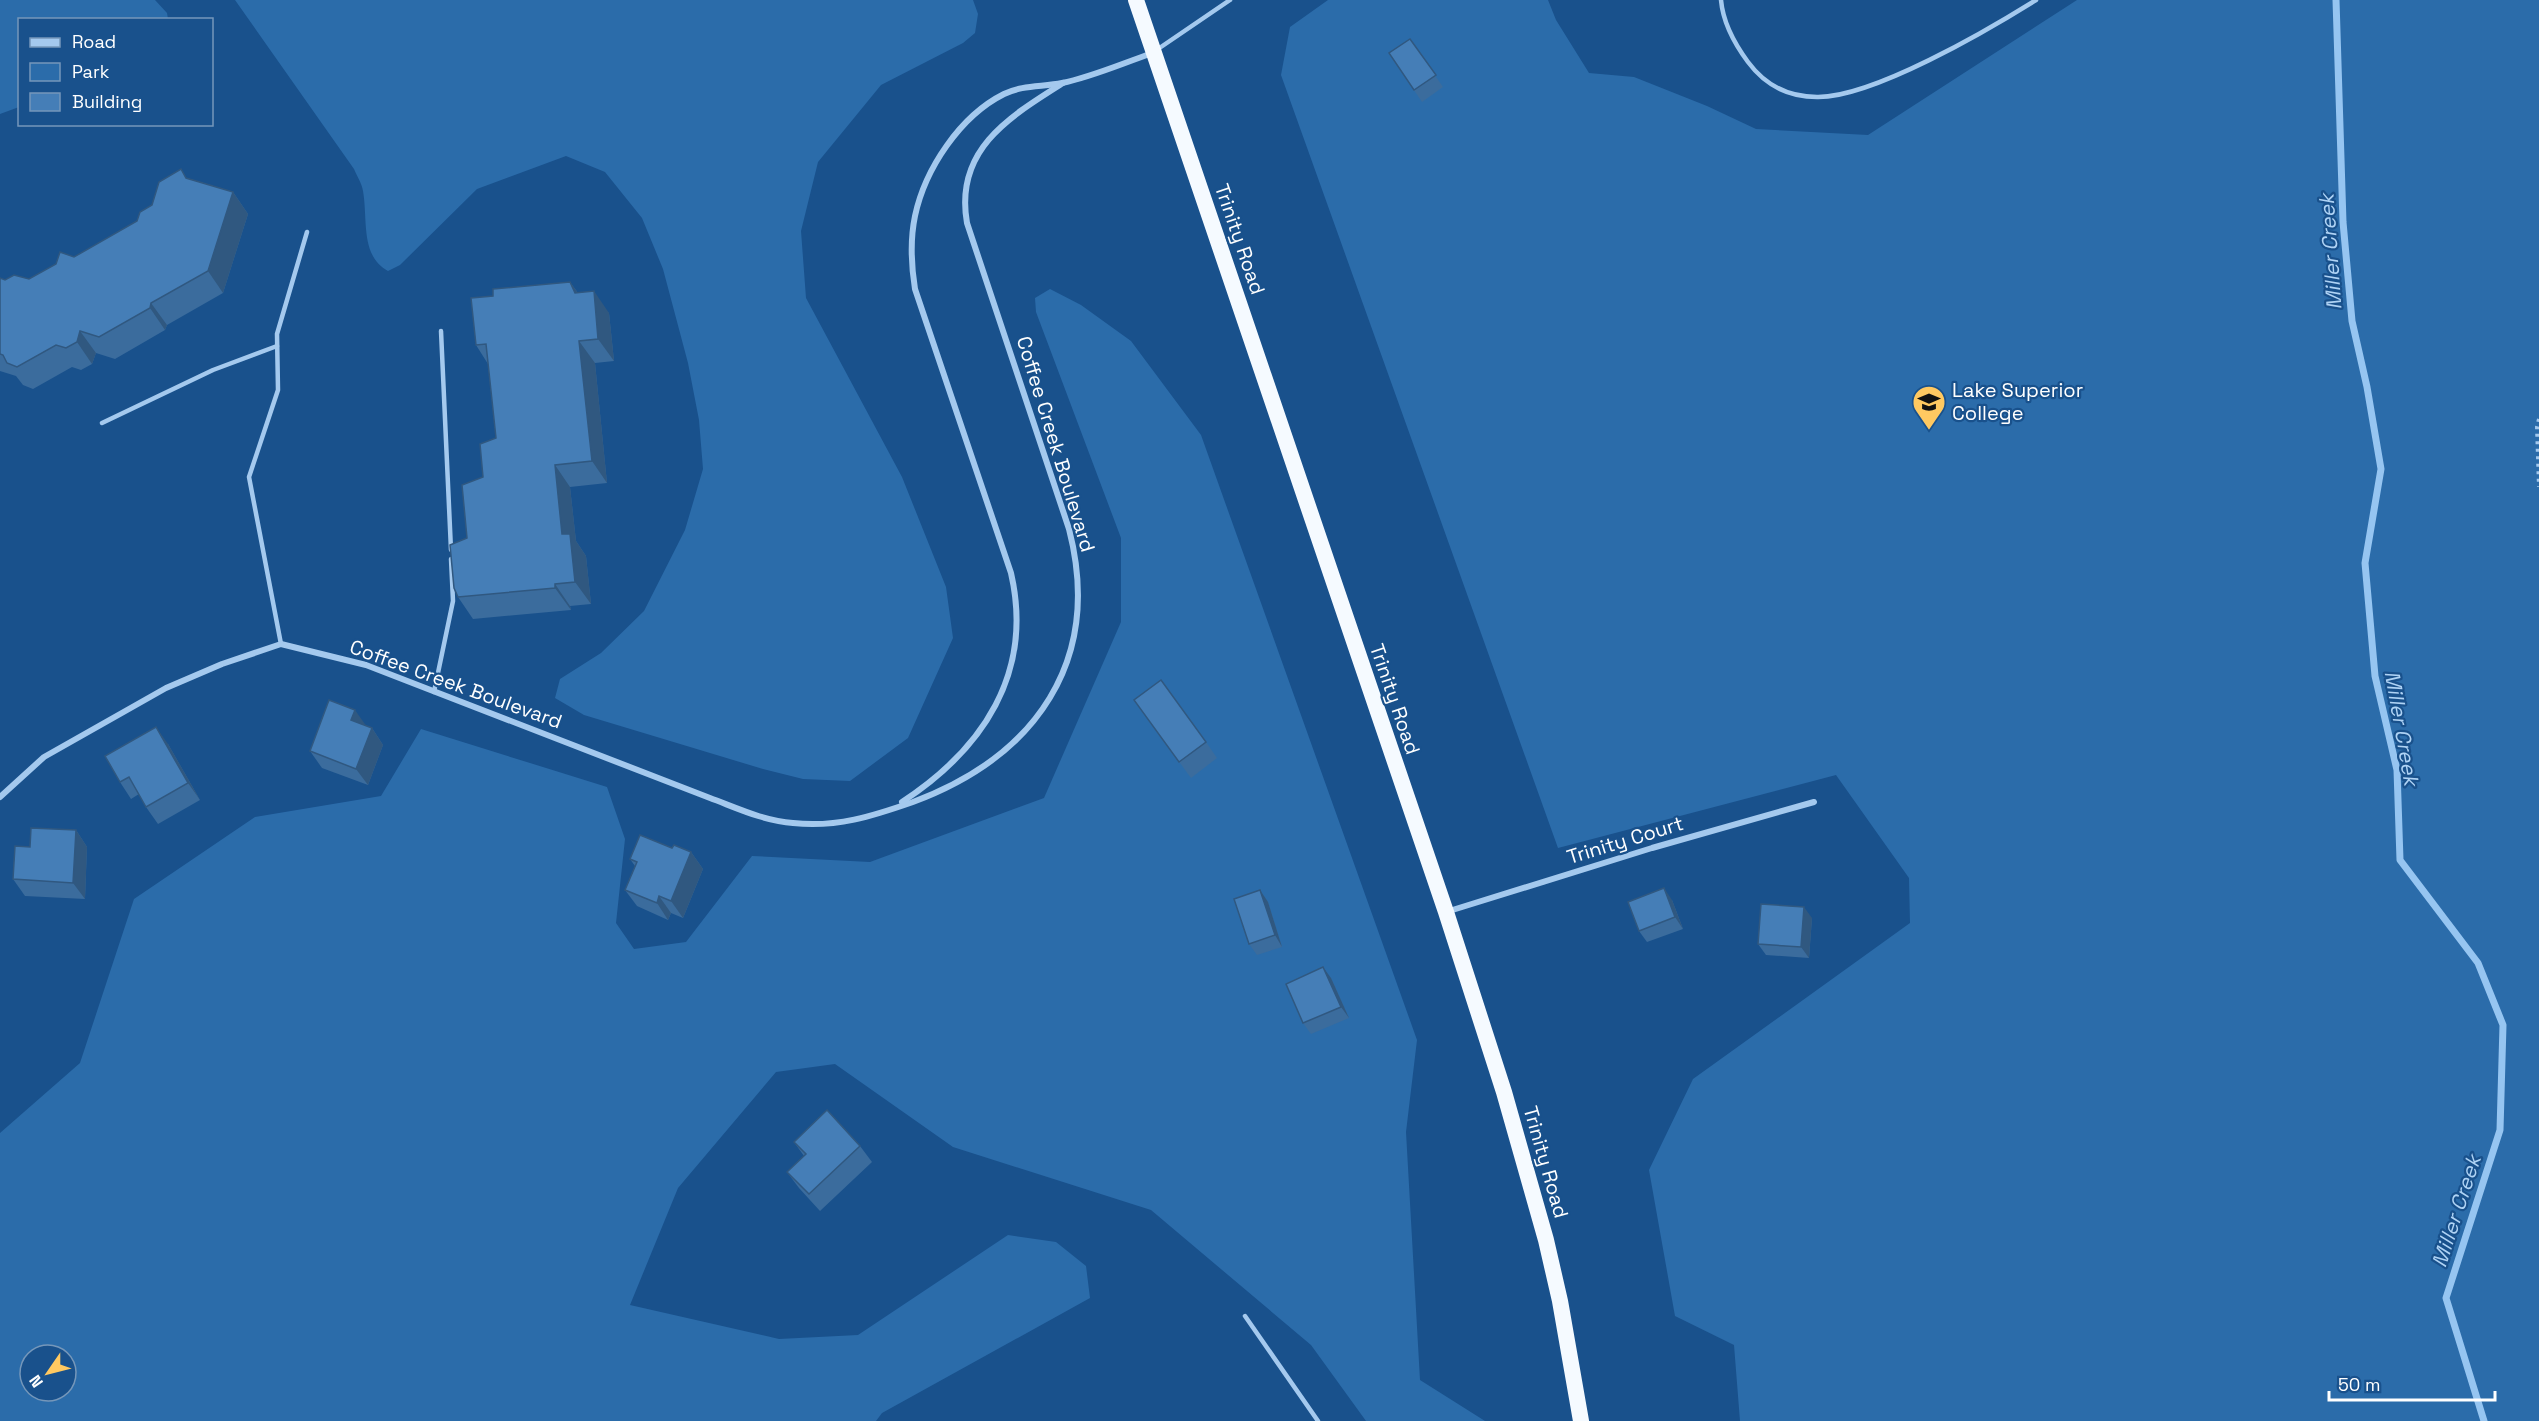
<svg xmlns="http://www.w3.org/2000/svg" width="2539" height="1421" font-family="'Space Grotesk',sans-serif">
<rect width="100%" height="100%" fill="#19518c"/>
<!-- green -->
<g fill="#2b6caa" fill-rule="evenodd">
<polygon points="0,0 155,0 167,13 168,19 20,20 19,107 0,114"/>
<path d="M235 0H973L978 14 975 33 963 43 881 85 818 162 801 231 806 298 902 477 946 587 953 638 908 738 850 781 803 779 763 769 584 715 555 698 560 679 601 653 644 611 685 530 703 469 699 420 688 363 663 269 642 218 605 172 566 156 477 189 400 265 388 271C360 256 368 219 363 191 362 184 357 176 354 169Z"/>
<polygon points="1328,0 1548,0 1556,20 1589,73 1634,77 1707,106 1756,129 1868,135 2077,0 2539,0 2539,1421 1740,1421 1734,1345 1675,1316 1649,1170 1693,1079 1910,923 1909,878 1836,775 1558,848 1281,75 1290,27"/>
<path d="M1050 289 1081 305 1131 341 1201 435 1417 1040 1406 1132 1420 1380 1485 1421H1366L1311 1345 1151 1210 953 1147 835 1064 776 1072 678 1188 630 1305 779 1339 858 1335 1008 1235 1056 1242 1086 1266 1090 1298 882 1413 876 1421H0V1133L80 1063 134 899 255 817 381 796 421 729 607 787 625 839 616 923 634 949 686 942 752 856 870 862 1044 798 1121 622V538L1036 312 1035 298ZM30 1355H66V1391H30Z"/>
</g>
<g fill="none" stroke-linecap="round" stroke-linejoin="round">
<!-- stream -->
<polyline stroke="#96c5f1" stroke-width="7" points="2336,0 2343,222 2352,321 2367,387 2381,469 2365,563 2375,676 2397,770 2400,860 2478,963 2503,1025 2500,1130 2446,1298 2484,1421"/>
<!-- path -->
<polyline stroke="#a4c9ee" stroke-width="4" stroke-dasharray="3 4.5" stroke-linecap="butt" points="2539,419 2537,427 2539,487"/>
<!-- service -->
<g stroke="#a4c9ee" stroke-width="4.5">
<path d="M1721 0C1723 23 1734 43 1748 62 1765 85 1787 97 1817 97 1872 98 1988 30 2036 0"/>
<polyline points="1158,49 1230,0"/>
<polyline points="441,331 451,550"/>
<polyline points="102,423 213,370 277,346"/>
<polyline points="281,644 249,477 278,390 277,334 307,232"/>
<polyline points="434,692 453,601 451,559"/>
<polyline points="1245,1316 1318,1421"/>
</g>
<!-- minor -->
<g stroke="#a4c9ee" stroke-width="6">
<path d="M0 797 44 757 166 688 222 664 281 644 366 665 710 798C737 808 764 821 793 823 836 828 873 816 913 802 1036 756 1103 661 1069 529L967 223C954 150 1009 117 1063 83"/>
<path d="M902 802C983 749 1034 673 1011 573L915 289C911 264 910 240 915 216 925 169 960 116 1004 94 1022 85 1043 87 1062 83 1092 77 1123 63 1153 53"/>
<polyline points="1446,912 1652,848 1814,802"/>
</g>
<!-- trunk -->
<polyline stroke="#f5faff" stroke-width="16" points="1136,0 1446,912 1504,1092 1546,1240 1560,1301 1581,1421"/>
</g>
<!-- wall -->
<g fill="#3b6c9d">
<polygon points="1410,39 1443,87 1422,102 1389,53"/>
<polygon points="187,178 233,192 248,214 223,293 167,325 165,330 115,359 96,353 92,364 81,370 72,367 33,389 23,385 16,376 0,371 0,278 5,280 29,279 74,257 137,221 152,205"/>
<polygon points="570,282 578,293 609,313 614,361 595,363 607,483 570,487 576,541 586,556 591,604 570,606 571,610 473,619 458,597 467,538 483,477 496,438 488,364 476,345 493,296"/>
<polygon points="1134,700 1206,742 1217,758 1191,778"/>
<polygon points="366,726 372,728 383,745 368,785 322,768 310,751"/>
<polygon points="168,744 200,800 158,824 146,807 139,794 131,799 120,782"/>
<polygon points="76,830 87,847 85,899 25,896 13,879 30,847"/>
<polygon points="672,848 691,852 703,869 683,918 671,913 668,920 637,906 625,890 635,866 630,859"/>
<polygon points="1260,890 1268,902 1282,947 1257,955 1249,944"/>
<polygon points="1672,900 1683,929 1647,942 1639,931"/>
<polygon points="1812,918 1809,958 1766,955 1758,944"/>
<polygon points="1331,978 1349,1018 1311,1034 1303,1023"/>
<polygon points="794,1142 860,1146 872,1162 820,1211 799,1188 787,1172 804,1156"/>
</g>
<!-- shaded-wall -->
<g fill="#305880">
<polygon points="233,192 248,214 223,293 208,271"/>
<polygon points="570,282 586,304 575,293"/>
<polygon points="594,291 609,313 614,361 598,339"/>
<polygon points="151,303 167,325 165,330 150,308"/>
<polygon points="80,331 96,353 92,364 77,342"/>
<polygon points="579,341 595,363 607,483 592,461"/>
<polygon points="555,465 570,487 576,541 586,556 591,604 575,582 562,534"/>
<polygon points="555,584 570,606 571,610 555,588"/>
<polygon points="355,710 367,727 351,720"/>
<polygon points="156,727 168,744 200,800 188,783"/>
<polygon points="372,728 383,745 368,785 356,769"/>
<polygon points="76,830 87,847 85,899 73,883"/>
<polygon points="691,852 703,869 683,918 671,901"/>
<polygon points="1664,888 1672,900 1683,929 1675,917"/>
<polygon points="1260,890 1268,902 1282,947 1275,935"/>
<polygon points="659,896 671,913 668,920 657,903"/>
<polygon points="1804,907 1812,918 1809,958 1801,947"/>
<polygon points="1323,967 1331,978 1349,1018 1341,1007"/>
</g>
<!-- building -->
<g fill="#457eb7" stroke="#305880" stroke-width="1.5">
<polygon points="1410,39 1436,75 1414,90 1389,53"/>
<polygon points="181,169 186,178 233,192 208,271 151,303 150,308 99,337 80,331 77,342 66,348 56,345 17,367 7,363 3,355 0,354 0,278 5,280 14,275 29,279 56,264 60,252 74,257 137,221 140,212 152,205 159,182"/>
<polygon points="570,282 575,293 594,291 598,339 579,341 592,461 555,465 562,534 570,534 575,582 555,584 555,588 458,597 454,588 450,545 467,538 462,485 483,477 480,444 496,438 486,344 476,345 471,298 493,296 493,289"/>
<polygon points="1161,680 1206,742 1179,762 1134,700"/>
<polygon points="329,700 355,710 351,720 372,728 356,769 310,751"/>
<polygon points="156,727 188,783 146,807 129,777 120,782 105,756"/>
<polygon points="31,828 76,830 73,883 13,879 15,846 30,847"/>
<polygon points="640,835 672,848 674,845 691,852 671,901 659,896 657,903 625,890 637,862 630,859"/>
<polygon points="1664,888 1675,917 1639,931 1628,902"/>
<polygon points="1260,890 1275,935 1249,944 1234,899"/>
<polygon points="1761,904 1804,907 1801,947 1758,944"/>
<polygon points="1323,967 1341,1007 1303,1023 1286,984"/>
<polygon points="827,1110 860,1146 809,1194 787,1172 806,1154 794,1142"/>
</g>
<!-- icons -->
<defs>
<g id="university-pin" transform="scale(1.725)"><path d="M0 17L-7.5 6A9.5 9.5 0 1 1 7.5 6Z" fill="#ffc961" stroke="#19518c"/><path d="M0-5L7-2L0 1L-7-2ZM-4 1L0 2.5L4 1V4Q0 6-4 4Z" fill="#111"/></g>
</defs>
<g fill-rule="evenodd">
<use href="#university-pin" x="1929" y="402"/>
</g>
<g text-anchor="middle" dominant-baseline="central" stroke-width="4.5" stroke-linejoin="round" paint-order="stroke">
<!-- street labels -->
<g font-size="20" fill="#fff" stroke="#19518c">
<text transform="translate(1240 239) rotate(71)">Trinity Road</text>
<text transform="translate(1056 444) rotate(73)">Coffee Creek Boulevard</text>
<text transform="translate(456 684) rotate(20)">Coffee Creek Boulevard</text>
<text transform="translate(1395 699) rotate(71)">Trinity Road</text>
<text transform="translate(1625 840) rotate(-17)">Trinity Court</text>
<text transform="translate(1546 1162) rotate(74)">Trinity Road</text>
</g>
<!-- poi labels -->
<g font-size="20" fill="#fff" stroke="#19518c" text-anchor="start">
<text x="1952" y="390">Lake Superior<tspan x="1952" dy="23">College</tspan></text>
</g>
<!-- water labels -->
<g font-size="21" font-style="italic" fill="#afd3f5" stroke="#19518c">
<text transform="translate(2330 252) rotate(-94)">Miller Creek</text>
<text transform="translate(2402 728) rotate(80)">Miller Creek</text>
<text transform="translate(2456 1211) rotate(-72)">Miller Creek</text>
</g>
</g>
<!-- legend -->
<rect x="18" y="18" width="195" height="108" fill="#19518c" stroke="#7597ba" stroke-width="1.5"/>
<rect x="30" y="38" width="30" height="9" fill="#a4c9ee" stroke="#7597ba" stroke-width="1.5"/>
<text x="72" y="48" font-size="18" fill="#ffffff">Road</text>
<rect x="30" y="63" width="30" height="18" fill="#2b6caa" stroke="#7597ba" stroke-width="1.5"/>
<text x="72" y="78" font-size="18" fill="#ffffff">Park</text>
<rect x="30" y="93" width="30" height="18" fill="#457eb7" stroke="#7597ba" stroke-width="1.5"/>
<text x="72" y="108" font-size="18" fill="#ffffff">Building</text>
<!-- north arrow -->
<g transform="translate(48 1373) rotate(235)"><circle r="28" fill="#19518c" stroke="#7597ba" stroke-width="1.5"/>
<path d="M0-4.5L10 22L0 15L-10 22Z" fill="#ffc961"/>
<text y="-9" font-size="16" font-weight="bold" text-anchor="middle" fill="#ffffff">N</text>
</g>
<!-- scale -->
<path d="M2329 1391v9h166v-9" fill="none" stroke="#ffffff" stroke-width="3"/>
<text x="2338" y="1391" font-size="18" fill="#ffffff" stroke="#19518c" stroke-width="4.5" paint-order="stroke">50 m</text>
</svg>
